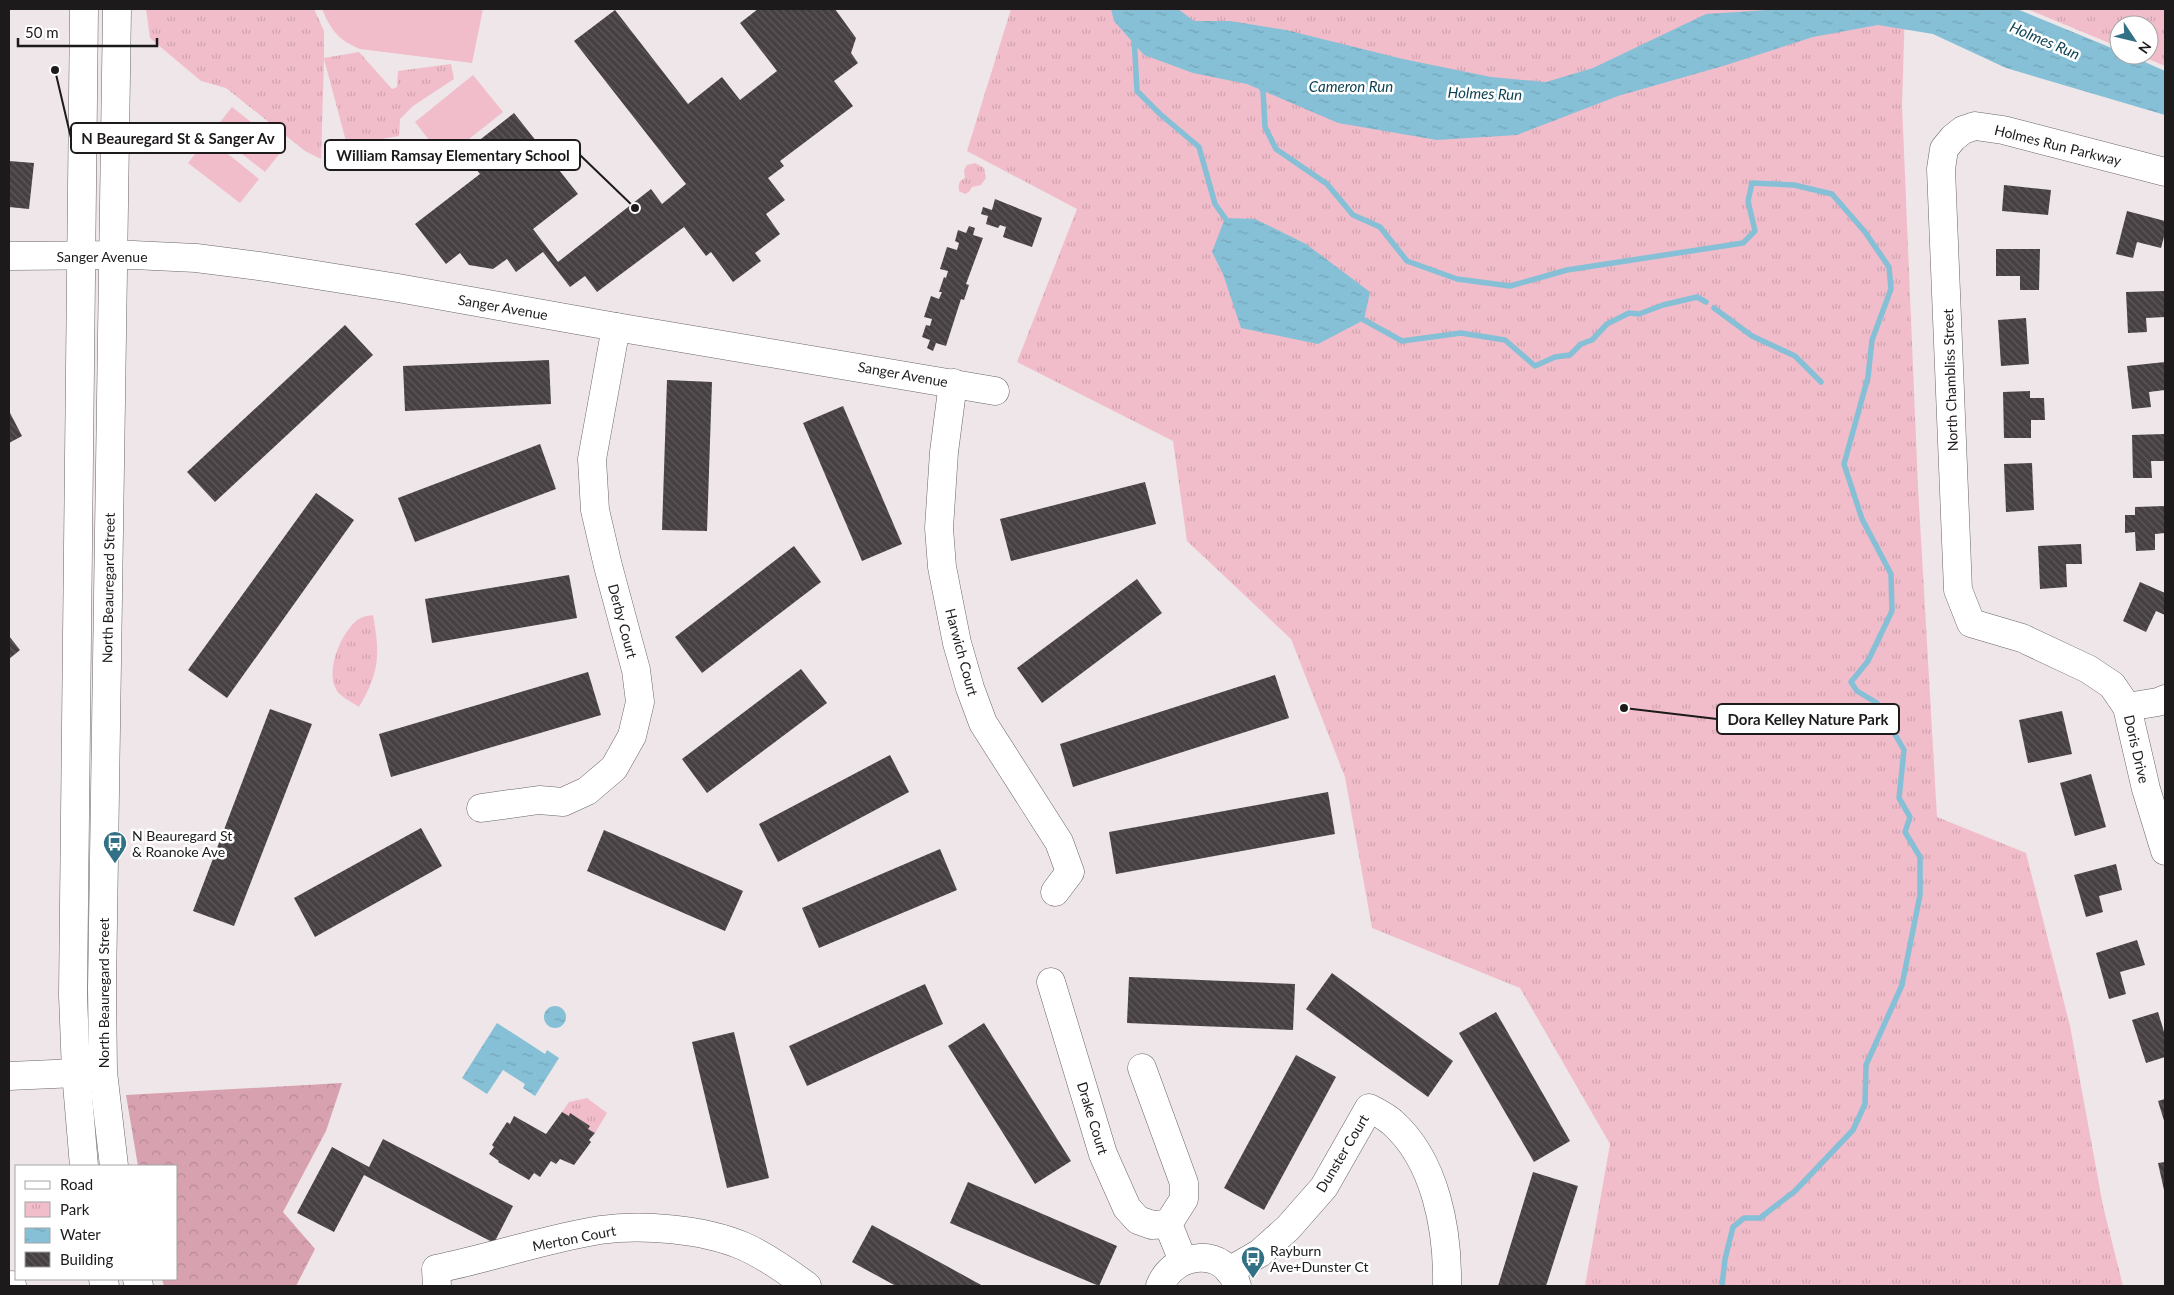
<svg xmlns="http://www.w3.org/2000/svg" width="2174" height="1295" font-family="Lato,sans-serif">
<defs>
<pattern id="forest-crowns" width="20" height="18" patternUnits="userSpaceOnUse" patternTransform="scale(1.25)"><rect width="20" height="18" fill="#d7a1b0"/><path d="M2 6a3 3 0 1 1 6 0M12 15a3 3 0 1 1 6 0" fill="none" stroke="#b88a97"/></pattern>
<pattern id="park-tufts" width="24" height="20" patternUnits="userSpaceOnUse" patternTransform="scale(1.25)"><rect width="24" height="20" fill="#f1bdcb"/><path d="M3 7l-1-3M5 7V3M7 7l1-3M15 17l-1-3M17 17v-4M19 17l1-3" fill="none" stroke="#cea2ae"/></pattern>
<pattern id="water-ripples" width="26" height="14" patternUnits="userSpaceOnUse" patternTransform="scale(1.25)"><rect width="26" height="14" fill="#86c0d6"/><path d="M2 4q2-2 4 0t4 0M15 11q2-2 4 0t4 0" fill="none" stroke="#73a4b7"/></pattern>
<pattern id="building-back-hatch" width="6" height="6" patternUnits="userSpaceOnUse" patternTransform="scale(1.25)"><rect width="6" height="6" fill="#464042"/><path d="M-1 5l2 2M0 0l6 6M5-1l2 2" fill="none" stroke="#5d585a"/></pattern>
</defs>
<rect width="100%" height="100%" fill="#eee6e8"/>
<!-- grass -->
<g fill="#f1bdcb">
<path d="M322 9H483L472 63 360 49C338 40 331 30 322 9Z"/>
<polygon points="473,75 503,112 444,159 415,122"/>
<polygon points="232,107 284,148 265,172 213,131"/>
<polygon points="208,138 259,179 240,203 188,163"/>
</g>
<!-- forest -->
<polygon fill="url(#forest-crowns)" points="342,1083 326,1131 283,1212 315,1249 296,1286 164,1286 162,1279 176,1279 176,1166 138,1166 126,1095"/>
<!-- park -->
<g fill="url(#park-tufts)">
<polygon points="146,9 314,9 324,31 324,58 359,52 392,89 397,87 398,71 451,64 454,79 413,106 400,119 399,136 347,145 324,59 321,159 305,151 226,88 201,81 150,38"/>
<polygon points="1011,9 1905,9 1902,104 1918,487 1937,817 2026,853 2070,1026 2103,1206 2123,1286 1585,1286 1610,1144 1520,988 1372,928 1345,777 1291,639 1187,541 1173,441 1017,362 1077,209 967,151"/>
<polygon points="2027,9 2165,9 2165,66 2139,55 2149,55 2149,25 2119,25 2119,47"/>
<path d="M975 163 984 168 986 178 981 185 972 187 969 192 965 194 959 191C958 183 959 181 965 178L964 170 967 165Z"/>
<path d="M373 615C380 654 380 672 359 707 352 702 341 697 337 691 325 671 340 636 355 622 360 617 366 616 373 615Z"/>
<polygon points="587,1098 607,1113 595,1133 588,1129 590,1126 570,1114 569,1116 562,1112 569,1102"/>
</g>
<!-- water -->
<g fill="url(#water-ripples)">
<polygon points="1111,9 1178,9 1194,21 1230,21 1286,30 1403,59 1491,77 1546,82 1593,68 1706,14 1783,9 2017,9 2119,51 2119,55 2129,55 2165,71 2165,115 2006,68 1933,34 1878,25 1813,37 1723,66 1618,96 1517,135 1437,140 1338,123 1247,84 1193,73 1144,55 1114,21"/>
<polygon points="1225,218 1255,219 1306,244 1370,292 1364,320 1318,344 1241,328 1223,274 1212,252"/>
<circle cx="555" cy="1017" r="11"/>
<polygon points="497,1023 545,1054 547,1050 559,1058 535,1096 523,1088 525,1084 503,1070 487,1094 462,1078"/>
</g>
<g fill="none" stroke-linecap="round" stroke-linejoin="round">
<!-- stream -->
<g stroke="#86c0d6" stroke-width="5.5">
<polyline points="1134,36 1137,91 1160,114 1199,147 1215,204 1225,218"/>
<polyline points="1260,85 1263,91 1265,127 1276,149 1327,184 1353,215 1380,227 1407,261 1457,279 1510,286 1567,270 1743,243 1755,231 1748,201 1752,183 1794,185 1832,194 1865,232 1889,267 1891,289 1872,340 1868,377 1844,464 1862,519 1891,574 1892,611 1868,661 1851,682 1857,691 1877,703 1904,750 1899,798 1910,817 1905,832 1920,857 1920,895 1902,985 1866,1065 1865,1104 1853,1130 1795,1191 1760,1218 1744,1218 1733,1227 1725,1259 1722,1286"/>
<polyline points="1714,308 1752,336 1795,356 1821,382"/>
<polyline points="1364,320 1402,341 1461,333 1505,340 1535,366 1555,357 1570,355 1581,344 1592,340 1607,324 1629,313 1639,314 1663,305 1697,297 1706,302"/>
</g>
</g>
<!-- building -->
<g fill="url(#building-back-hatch)">
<polygon points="758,9 835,9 856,38 851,53 858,63 834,81 853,106 780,161 784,166 768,178 785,200 766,214 780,234 755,253 761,261 733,282 711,252 706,256 684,227 597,292 585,276 570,287 543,252 516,272 507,259 493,269 469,265 460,253 446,264 415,224 480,174 463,153 514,113 578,194 533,229 558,262 651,189 662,204 686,184 574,41 615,10 688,104 722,77 740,100 777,71 740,23"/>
<polygon points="9,161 34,163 29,209 9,207"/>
<polygon points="2004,185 2051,190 2048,215 2002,211"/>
<polygon points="995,199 1042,218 1032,247 1003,237 1006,227 1000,225 998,228 986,224 988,216 981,214 983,207 992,210"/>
<polygon points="2127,211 2165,221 2165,233 2161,248 2137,242 2133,258 2116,254"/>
<polygon points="969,226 975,228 973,235 983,238 966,284 969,285 964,300 961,299 946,346 936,343 933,351 927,348 930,340 922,337 926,325 930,326 932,319 924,317 931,296 939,299 942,292 939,292 944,277 946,278 948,271 940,269 947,247 957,250 959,243 955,241 958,230 966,233"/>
<polygon points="1996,249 2040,249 2039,290 2020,290 2020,276 1996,276"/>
<polygon points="2165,291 2165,317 2146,318 2147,332 2128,333 2126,292"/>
<polygon points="2026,318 2029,364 2001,366 1998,320"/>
<polygon points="345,325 373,355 215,502 187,472"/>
<polygon points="549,360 551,404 405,411 403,366"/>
<polygon points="2165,362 2165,390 2149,392 2151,407 2132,409 2127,366"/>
<polygon points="667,380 712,382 707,531 662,530"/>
<polygon points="2030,391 2030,398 2044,398 2045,420 2031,420 2031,438 2004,438 2003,392"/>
<polygon points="843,406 902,544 862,561 803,423"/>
<polygon points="9,411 22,436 9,443"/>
<polygon points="2165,434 2165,461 2151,461 2152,478 2133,478 2132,435"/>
<polygon points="540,444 556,489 415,542 398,498"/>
<polygon points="2032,463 2034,510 2006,512 2004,464"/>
<polygon points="1145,482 1156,524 1011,561 1000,519"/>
<polygon points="316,493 354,520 227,698 188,670"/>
<polygon points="2165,506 2165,533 2155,534 2155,550 2136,551 2135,532 2125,533 2125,515 2135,515 2135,507"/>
<polygon points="2081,544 2082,564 2066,564 2067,587 2040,589 2038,546"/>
<polygon points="794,546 821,582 702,673 675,637"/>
<polygon points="569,575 577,618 432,643 425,599"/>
<polygon points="1137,579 1162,613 1042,703 1017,668"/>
<polygon points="2140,582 2165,593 2165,615 2156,611 2146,632 2123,621"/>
<polygon points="9,636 20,650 9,659"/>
<polygon points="801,669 827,703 707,793 682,759"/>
<polygon points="588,672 601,715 391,777 379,734"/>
<polygon points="1275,675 1289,718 1073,787 1060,744"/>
<polygon points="270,709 312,724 234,926 193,911"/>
<polygon points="2062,711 2072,754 2028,763 2019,720"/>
<polygon points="890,755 909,792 778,862 759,824"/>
<polygon points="2091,774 2106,827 2075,836 2060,783"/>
<polygon points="1328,792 1335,834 1116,874 1109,832"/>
<polygon points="421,828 442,866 315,937 294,898"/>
<polygon points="604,830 743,891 725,931 587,871"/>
<polygon points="940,849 957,890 819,948 802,908"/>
<polygon points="2116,864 2122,890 2099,896 2103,912 2086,917 2074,875"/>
<polygon points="2137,940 2145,965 2120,972 2126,994 2109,999 2096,953"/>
<polygon points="1332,973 1453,1061 1428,1097 1306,1009"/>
<polygon points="1129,977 1295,984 1293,1030 1127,1023"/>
<polygon points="925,984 943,1024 807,1086 789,1046"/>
<polygon points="1496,1012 1570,1141 1534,1162 1459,1033"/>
<polygon points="2158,1012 2165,1035 2165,1057 2146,1063 2132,1020"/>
<polygon points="984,1023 1071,1161 1035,1184 948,1046"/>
<polygon points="734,1032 769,1178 727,1188 692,1042"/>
<polygon points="1296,1055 1336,1077 1264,1210 1224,1188"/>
<polygon points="2165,1099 2165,1124 2158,1101"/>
<polygon points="562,1112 569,1116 570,1113 590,1126 588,1129 595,1133 589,1140 591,1142 574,1165 560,1159 556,1164 551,1161 540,1177 534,1173 529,1180 498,1162 499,1161 489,1154 494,1147 492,1145 507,1122 510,1124 514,1116 546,1134"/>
<polygon points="383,1139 513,1206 494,1243 364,1175 334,1232 297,1213 332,1147 369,1167"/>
<polygon points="2165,1162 2165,1190 2164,1190 2158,1163"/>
<polygon points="1533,1172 1578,1186 1553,1264 1546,1286 1498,1286"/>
<polygon points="968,1182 1117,1246 1099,1286 950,1223"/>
<polygon points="872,1225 943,1264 983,1286 896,1286 852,1262"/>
</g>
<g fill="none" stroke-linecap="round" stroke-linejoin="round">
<!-- minor casing -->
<g stroke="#6b6566" stroke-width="29">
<g id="minor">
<polyline points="2165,172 2003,130 1975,126 1963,130 1953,138 1944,149 1941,169 1958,590 1971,623 2022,638 2088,669 2112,685 2127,707 2146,789 2165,851"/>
<polyline points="9,256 133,255 196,258 266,267 398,288 616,327 995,391"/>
<polyline points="953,383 944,452 939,528 942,567 957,643 970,688 983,723 1059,842 1070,872 1055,892"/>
<polyline points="2127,707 2158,702 2165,699"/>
<polyline points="481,808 539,800 563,802 587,791 614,768 632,736 640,702 636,670 608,566 595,510 592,459 616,327"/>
<polyline points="1051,982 1103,1154 1127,1208 1138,1220 1152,1225 1168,1224"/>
<polyline points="1142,1068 1184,1183 1184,1199 1168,1224 1183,1261"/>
<polyline points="9,1076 99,1072"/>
<path d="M1229 1271 1260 1253 1288 1228 1324 1187 1369 1108C1377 1112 1386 1117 1392 1122 1436 1161 1448 1230 1447 1286"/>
<polyline points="9,1286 12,1285"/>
<path d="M437 1286 436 1269C491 1258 544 1239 600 1230 642 1224 703 1229 743 1246 766 1256 787 1271 807 1286"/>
<path d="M1160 1286C1174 1251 1226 1246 1237 1286"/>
</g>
</g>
<!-- major casing -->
<g stroke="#6b6566" stroke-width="29">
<g id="major">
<polyline points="84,9 73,995 76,1072 84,1166"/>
<polyline points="114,1166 103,1072 102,988 117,9"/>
<polyline points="103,1279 105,1286"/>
<polyline points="137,1279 139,1286"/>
</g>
</g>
<!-- minor -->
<use href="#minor" stroke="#fff" stroke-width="28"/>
<!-- major -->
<use href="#major" stroke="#fff" stroke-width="28"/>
</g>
<!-- icons -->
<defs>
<g id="bus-pin" transform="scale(1.25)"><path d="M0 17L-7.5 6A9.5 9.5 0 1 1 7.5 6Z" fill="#327085" stroke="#fff"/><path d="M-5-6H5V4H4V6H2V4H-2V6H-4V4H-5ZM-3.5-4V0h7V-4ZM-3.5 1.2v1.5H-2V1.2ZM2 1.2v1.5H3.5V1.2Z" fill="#fff"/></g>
</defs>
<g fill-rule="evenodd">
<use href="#bus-pin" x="115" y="843"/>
<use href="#bus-pin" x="1253" y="1258"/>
</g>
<g text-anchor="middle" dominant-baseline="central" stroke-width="5" stroke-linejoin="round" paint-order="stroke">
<!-- street labels -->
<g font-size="14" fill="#1d1a1b" stroke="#fff">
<text transform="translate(2058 145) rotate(14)">Holmes Run Parkway</text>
<text x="102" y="256">Sanger Avenue</text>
<text transform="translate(503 307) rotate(10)">Sanger Avenue</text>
<text transform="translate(903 374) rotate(10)">Sanger Avenue</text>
<text transform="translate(1950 380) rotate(-92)">North Chambliss Street</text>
<text transform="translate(108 588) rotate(-89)">North Beauregard Street</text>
<text transform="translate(623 621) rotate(75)">Derby Court</text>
<text transform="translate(962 652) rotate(75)">Harwich Court</text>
<text transform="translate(2137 749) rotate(77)">Doris Drive</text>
<text transform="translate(103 993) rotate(-90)">North Beauregard Street</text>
<text transform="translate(1093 1118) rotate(73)">Drake Court</text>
<text transform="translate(1342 1153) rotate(-59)">Dunster Court</text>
<text transform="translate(574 1238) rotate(-11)">Merton Court</text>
</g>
<!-- poi labels -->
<g font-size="14" fill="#1d1a1b" stroke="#fff" text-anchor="start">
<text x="132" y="835">N Beauregard St<tspan x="132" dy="16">&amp; Roanoke Ave</tspan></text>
<text x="1270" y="1250">Rayburn<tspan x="1270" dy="16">Ave+Dunster Ct</tspan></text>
</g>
<!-- water labels -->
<g font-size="15" font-style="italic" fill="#104353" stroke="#fff">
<text transform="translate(2045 40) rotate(23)">Holmes Run</text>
<text x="1351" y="86">Cameron Run</text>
<text transform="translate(1485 93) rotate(2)">Holmes Run</text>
</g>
</g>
<!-- callouts -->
<path fill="none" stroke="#1d1a1b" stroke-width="2" d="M55 70L71 138M635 208L580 155M1624 708L1717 719"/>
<g fill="#1d1a1b" stroke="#fff" stroke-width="2">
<circle cx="55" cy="70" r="5"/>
<circle cx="635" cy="208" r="5"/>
<circle cx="1624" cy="708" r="5"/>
</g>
<g fill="#fff" stroke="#1d1a1b" stroke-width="2">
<rect x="71" y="123" width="214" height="30" rx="5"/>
<rect x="325" y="140" width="255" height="30" rx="5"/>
<rect x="1717" y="704" width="182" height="30" rx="5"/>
</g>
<g font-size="15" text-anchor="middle" font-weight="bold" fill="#1d1a1b">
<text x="178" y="144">N Beauregard St &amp; Sanger Av</text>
<text x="453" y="161">William Ramsay Elementary School</text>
<text x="1808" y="725">Dora Kelley Nature Park</text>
</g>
<!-- border -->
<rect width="2174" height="1295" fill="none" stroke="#1d1a1b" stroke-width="20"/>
<!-- legend -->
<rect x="15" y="1165" width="162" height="115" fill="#ffffff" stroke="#a5a3a4"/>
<rect x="25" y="1181" width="25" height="8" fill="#ffffff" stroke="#a5a3a4"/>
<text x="60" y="1190" font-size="15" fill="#1d1a1b">Road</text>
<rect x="25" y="1202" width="25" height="15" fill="url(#park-tufts)" stroke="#a5a3a4"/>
<text x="60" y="1215" font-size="15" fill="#1d1a1b">Park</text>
<rect x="25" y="1228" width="25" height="15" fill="url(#water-ripples)" stroke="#a5a3a4"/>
<text x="60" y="1240" font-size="15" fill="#1d1a1b">Water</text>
<rect x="25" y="1252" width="25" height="15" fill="url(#building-back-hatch)" stroke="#a5a3a4"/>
<text x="60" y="1265" font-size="15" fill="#1d1a1b">Building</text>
<!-- north arrow -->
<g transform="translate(2134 40) rotate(125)"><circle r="24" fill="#ffffff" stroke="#a5a3a4"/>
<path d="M0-4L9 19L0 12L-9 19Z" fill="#327085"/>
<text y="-8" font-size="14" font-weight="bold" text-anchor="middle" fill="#1d1a1b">N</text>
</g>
<!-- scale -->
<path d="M18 38v8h139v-8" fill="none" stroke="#1d1a1b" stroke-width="2.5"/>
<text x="25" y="38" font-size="15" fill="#1d1a1b" stroke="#ffffff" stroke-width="4" paint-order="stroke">50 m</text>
</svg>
